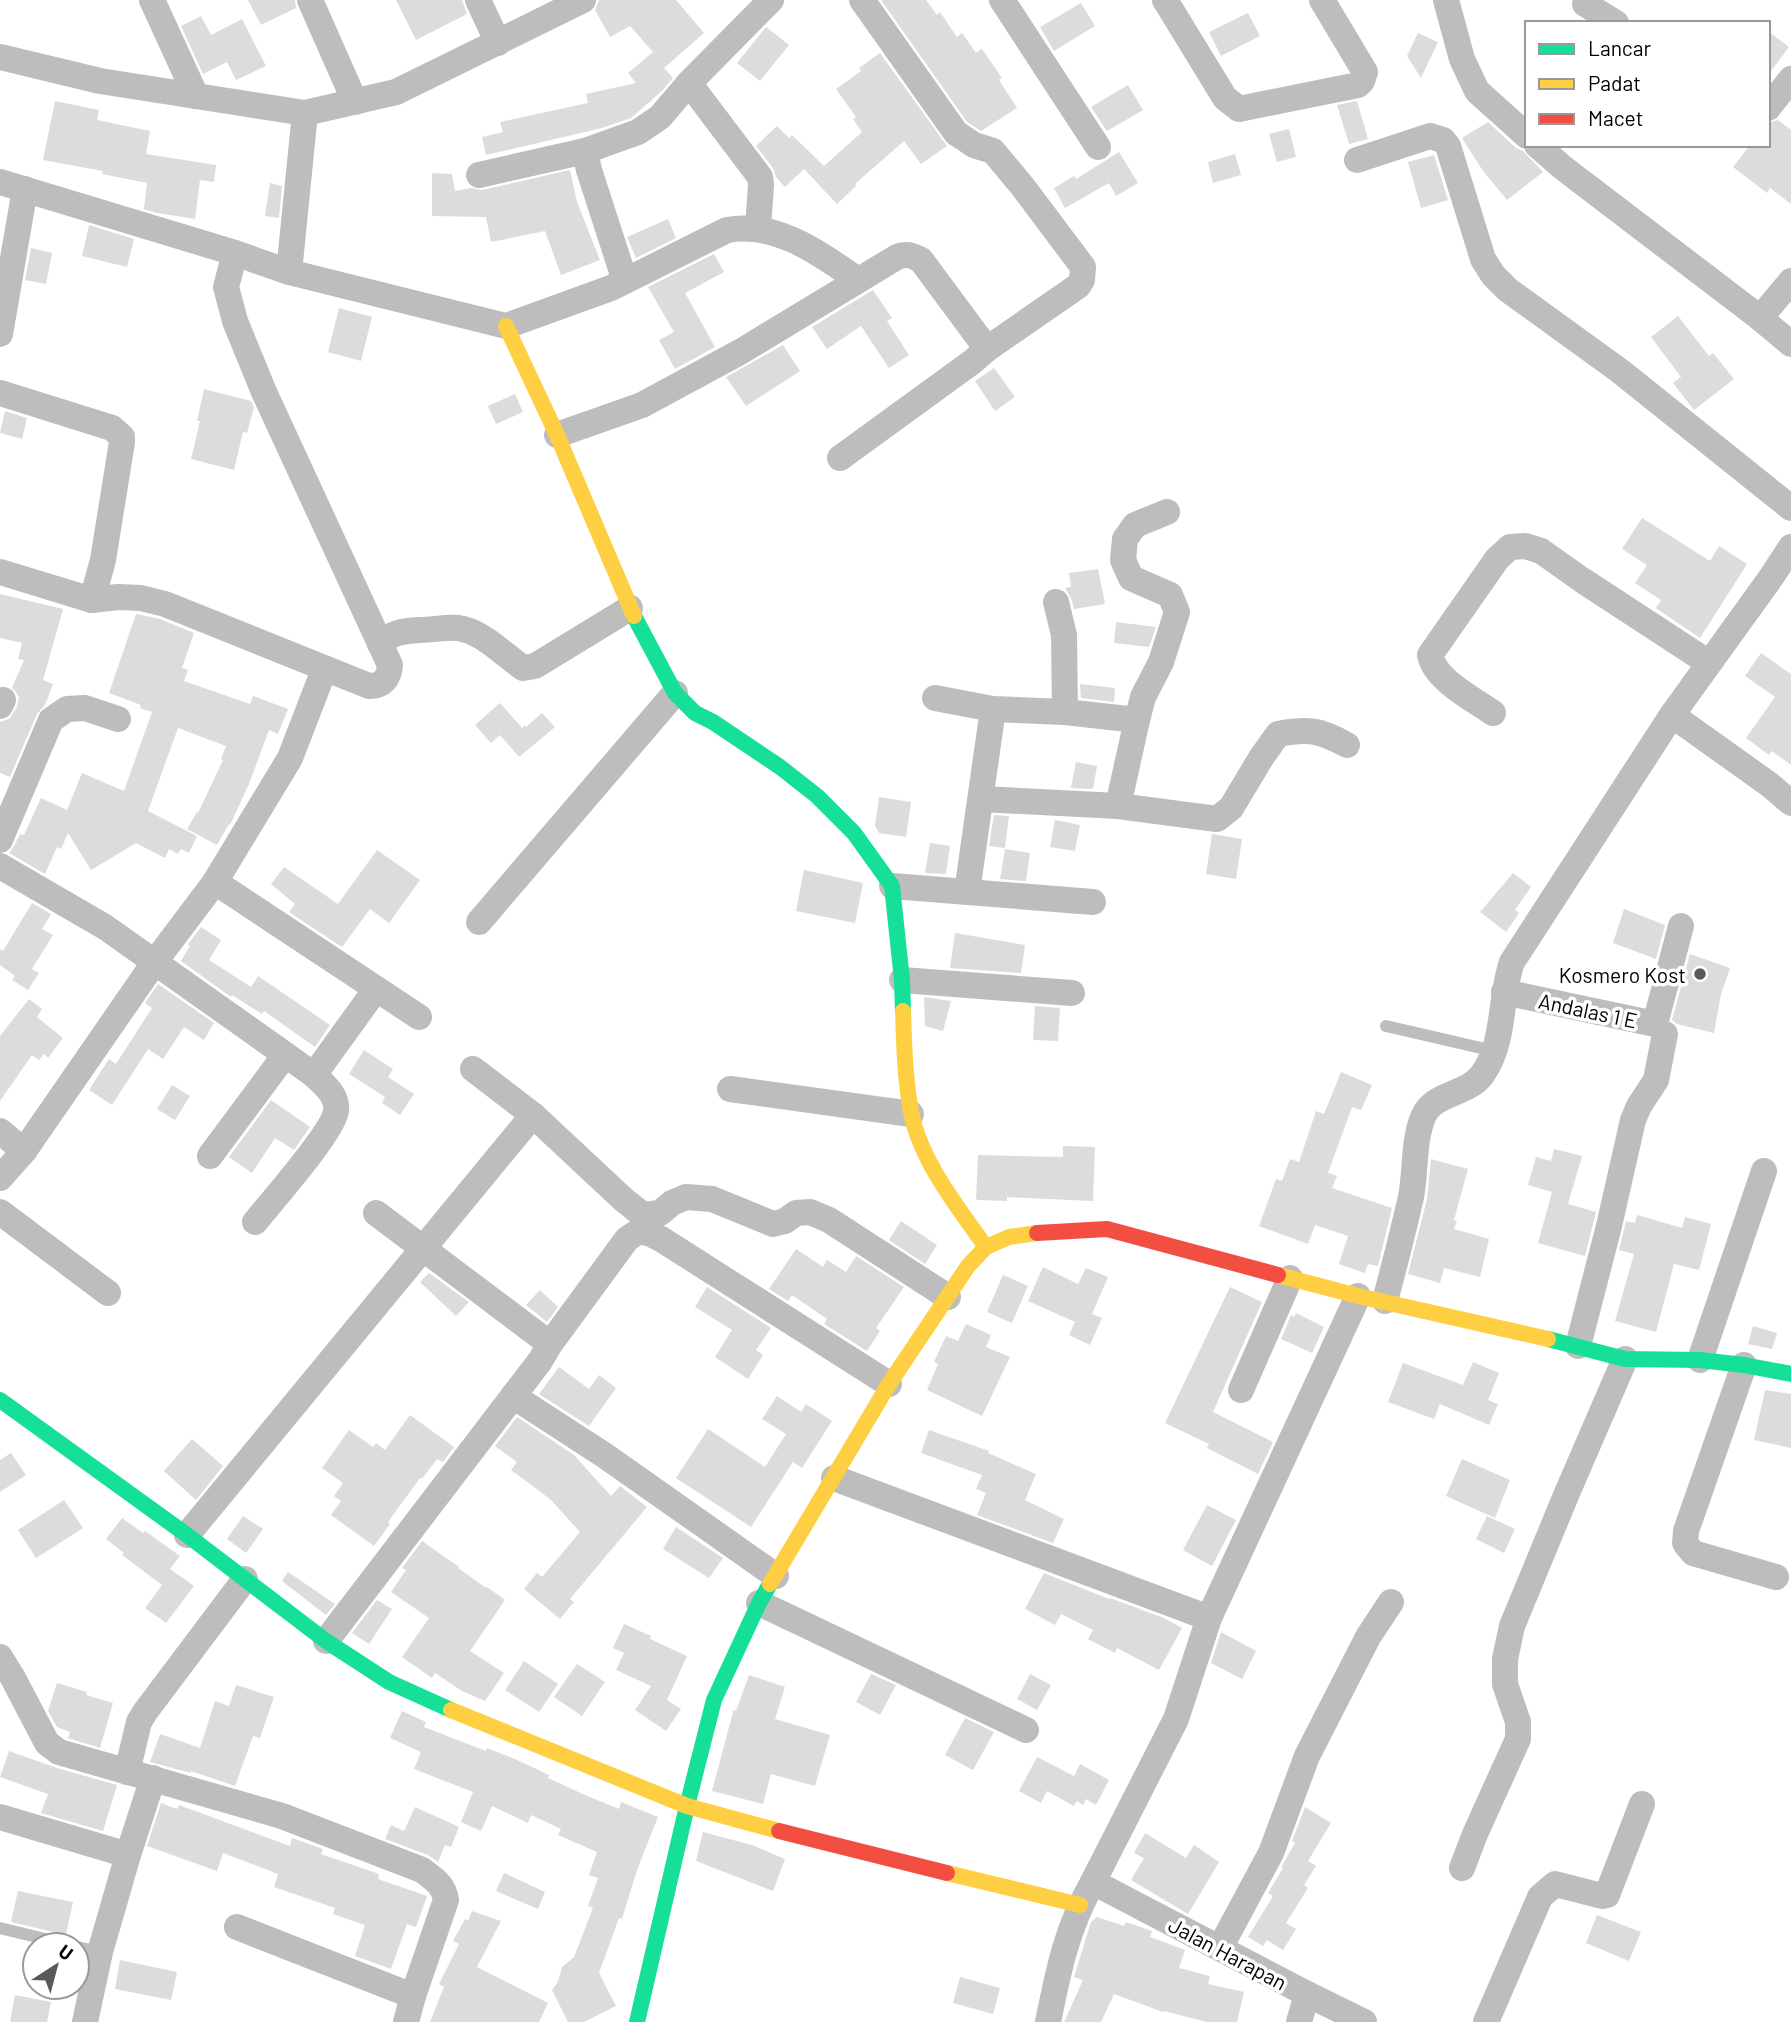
<svg xmlns="http://www.w3.org/2000/svg" width="1791" height="2022" font-family="Barlow,sans-serif">
<rect width="100%" height="100%" fill="#fff"/>
<!-- building -->
<g fill="#dcdcdc">
<polygon points="248,0 295,0 296,8 261,25"/>
<polygon points="396,0 462,0 467,14 416,40"/>
<polygon points="599,0 676,0 704,33 664,68 673,78 663,90 631,118 602,128 486,155 482,137 503,132 500,122 588,103 586,94 636,83 628,73 653,52 630,26 610,37 595,10"/>
<polygon points="881,0 926,0 937,15 940,12 957,37 962,33 976,53 982,49 1002,78 999,80 1017,108 981,131 967,122"/>
<polygon points="1081,3 1095,26 1054,51 1040,27"/>
<polygon points="1248,13 1260,36 1221,56 1209,32"/>
<polygon points="201,16 211,35 242,19 266,66 236,80 227,62 203,74 181,26"/>
<polygon points="766,27 789,45 760,81 737,63"/>
<polygon points="1768,31 1789,47 1768,75"/>
<polygon points="1418,33 1438,42 1421,78 1407,56"/>
<polygon points="880,53 947,146 921,164 904,141 855,184 856,186 837,204 804,169 785,187 776,177 773,168 756,146 777,126 789,138 792,135 824,166 862,132 853,119 856,117 836,89 861,71 859,68"/>
<polygon points="1128,85 1143,110 1107,131 1091,107"/>
<polygon points="55,101 99,110 97,120 150,131 146,154 216,165 214,182 200,180 195,219 157,213 144,209 147,183 102,174 103,171 43,160"/>
<polygon points="1357,101 1368,139 1349,144 1337,105"/>
<polygon points="1778,120 1791,130 1791,204 1770,188 1767,193 1733,167 1750,145 1768,145 1768,123"/>
<polygon points="1488,122 1516,148 1523,151 1543,172 1507,200 1483,171 1462,138"/>
<polygon points="1289,129 1296,157 1277,162 1269,134"/>
<polygon points="1119,152 1138,183 1116,196 1109,183 1065,208 1054,188 1074,176 1076,179"/>
<polygon points="1235,154 1241,175 1213,183 1208,162"/>
<polygon points="1434,155 1448,200 1421,208 1408,162"/>
<polygon points="570,170 577,202 600,260 561,275 545,231 491,242 486,217 432,216 432,173 452,174 455,191 471,188 482,190"/>
<polygon points="270,183 282,186 279,218 265,216"/>
<polygon points="668,219 676,238 636,258 627,237"/>
<polygon points="89,225 134,239 127,267 82,256"/>
<polygon points="31,248 52,253 46,284 25,280"/>
<polygon points="714,254 724,272 685,293 715,347 675,369 659,340 674,332 648,287"/>
<polygon points="873,290 892,318 887,321 909,355 889,368 861,326 827,349 812,327"/>
<polygon points="339,308 372,317 361,361 328,352"/>
<polygon points="1678,316 1709,356 1713,353 1734,379 1694,410 1673,383 1681,377 1651,337"/>
<polygon points="783,345 800,371 746,406 726,377"/>
<polygon points="994,368 1015,397 995,411 975,381"/>
<polygon points="204,389 251,401 254,407 247,433 243,432 234,470 191,459 200,421 197,421"/>
<polygon points="515,394 523,412 496,424 488,406"/>
<polygon points="5,411 27,418 22,439 0,433"/>
<polygon points="1642,518 1710,561 1719,546 1747,564 1700,638 1656,608 1661,600 1635,583 1647,565 1622,549"/>
<polygon points="1098,569 1105,604 1074,609 1071,598 1065,588 1071,587 1069,573"/>
<polygon points="0,594 63,609 43,680 53,684 45,705 37,714 10,777 0,773 0,722 9,719 17,707 19,698 16,692 12,688 24,660 18,659 22,643 0,638"/>
<polygon points="136,614 160,619 194,633 182,668 188,670 184,681 250,704 253,696 288,709 278,734 269,730 249,784 230,825 229,824 217,845 187,829 197,812 198,813 223,760 221,759 226,746 178,728 148,811 197,836 189,853 181,849 178,854 169,849 165,858 136,843 91,870 68,833 61,849 57,847 45,874 9,853 14,846 20,834 24,835 41,798 67,810 82,773 124,791 152,712 140,708 141,705 109,693"/>
<polygon points="1116,622 1156,627 1149,647 1114,643"/>
<polygon points="1761,653 1791,674 1791,765 1772,751 1769,755 1746,738 1775,697 1745,676"/>
<polygon points="1080,684 1115,688 1114,702 1081,698"/>
<polygon points="500,703 522,728 525,725 526,727 542,713 555,727 519,757 500,735 491,743 475,725"/>
<polygon points="1076,762 1097,766 1093,789 1071,788"/>
<polygon points="879,797 911,802 906,837 879,833 875,826"/>
<polygon points="994,815 1009,816 1005,848 989,846"/>
<polygon points="1055,820 1080,825 1075,851 1050,847"/>
<polygon points="1212,834 1242,839 1236,879 1206,874"/>
<polygon points="930,843 950,846 946,874 925,873"/>
<polygon points="1005,849 1030,853 1026,881 1000,879"/>
<polygon points="377,850 420,880 389,923 370,909 342,947 289,912 295,904 271,884 284,867 338,904"/>
<polygon points="804,870 863,883 855,923 796,911"/>
<polygon points="1513,873 1531,887 1515,910 1519,913 1506,932 1480,912"/>
<polygon points="32,903 51,914 42,929 53,935 32,969 39,973 28,990 12,980 15,976 0,965 0,949 3,951"/>
<polygon points="1624,909 1665,925 1656,959 1613,943"/>
<polygon points="201,927 221,940 209,960 251,987 258,976 330,1025 315,1047 264,1011 262,1014 232,995 231,997 181,961 190,946 188,944"/>
<polygon points="955,933 1025,945 1021,973 950,968"/>
<polygon points="1690,954 1730,968 1721,994 1714,1033 1677,1024 1672,1020"/>
<polygon points="158,984 214,1023 204,1040 184,1027 163,1059 148,1049 112,1105 89,1090 109,1059 116,1064 152,1008 145,1003"/>
<polygon points="924,997 951,1001 943,1031 925,1026"/>
<polygon points="29,999 42,1009 37,1017 63,1038 48,1058 44,1054 39,1060 32,1055 0,1101 0,1036"/>
<polygon points="1035,1006 1060,1008 1058,1041 1033,1040"/>
<polygon points="364,1050 393,1069 388,1077 414,1094 400,1115 382,1103 385,1097 349,1074"/>
<polygon points="1341,1072 1372,1085 1361,1110 1352,1107 1328,1173 1337,1176 1332,1188 1392,1208 1378,1266 1368,1264 1365,1273 1339,1264 1348,1236 1315,1225 1308,1244 1259,1226 1276,1179 1282,1181 1290,1159 1299,1162 1316,1111 1324,1114"/>
<polygon points="172,1085 190,1096 175,1120 157,1109"/>
<polygon points="271,1100 310,1127 294,1150 275,1138 252,1173 229,1157"/>
<polygon points="1063,1146 1095,1147 1093,1201 1007,1197 1007,1201 977,1200 976,1198 978,1155 1063,1157"/>
<polygon points="1554,1149 1582,1156 1568,1204 1596,1212 1585,1256 1538,1243 1552,1192 1528,1185 1536,1157 1551,1161"/>
<polygon points="1431,1159 1468,1169 1454,1220 1457,1221 1454,1229 1489,1239 1480,1277 1444,1268 1440,1283 1408,1274 1427,1199"/>
<polygon points="1637,1215 1682,1228 1685,1217 1711,1224 1699,1270 1674,1264 1656,1332 1615,1321 1634,1254 1619,1250 1626,1221 1635,1223"/>
<polygon points="901,1221 937,1245 925,1264 889,1240"/>
<polygon points="796,1249 823,1267 827,1260 846,1272 856,1256 904,1287 876,1328 880,1331 867,1351 824,1324 827,1319 792,1295 788,1301 769,1289"/>
<polygon points="1043,1267 1078,1284 1086,1268 1108,1277 1092,1314 1102,1318 1090,1345 1069,1335 1075,1322 1028,1301"/>
<polygon points="429,1273 469,1302 456,1316 420,1282"/>
<polygon points="1003,1275 1028,1286 1012,1323 987,1312"/>
<polygon points="707,1287 771,1328 756,1350 763,1355 748,1379 715,1357 732,1330 695,1307"/>
<polygon points="1230,1287 1262,1302 1213,1412 1273,1442 1258,1474 1207,1448 1209,1444 1165,1423"/>
<polygon points="540,1290 558,1307 547,1322 526,1305"/>
<polygon points="1296,1313 1324,1327 1312,1353 1281,1339 1291,1315 1294,1317"/>
<polygon points="966,1324 991,1335 986,1347 1010,1357 982,1416 927,1390 938,1364 934,1362 946,1336 958,1341"/>
<polygon points="1753,1326 1777,1333 1772,1349 1748,1344"/>
<polygon points="1473,1362 1499,1373 1488,1400 1498,1404 1489,1425 1440,1404 1434,1419 1388,1402 1403,1363 1463,1385"/>
<polygon points="559,1367 589,1389 599,1375 616,1388 589,1426 539,1394"/>
<polygon points="1765,1390 1791,1394 1791,1448 1754,1440"/>
<polygon points="777,1396 801,1412 806,1404 832,1421 802,1468 793,1462 751,1527 676,1478 708,1429 765,1467 786,1434 762,1419"/>
<polygon points="410,1415 454,1447 443,1462 437,1459 422,1479 420,1478 388,1522 390,1524 374,1546 331,1515 341,1501 334,1496 343,1483 322,1468 349,1430 373,1447 376,1443 385,1450"/>
<polygon points="517,1417 574,1455 611,1496 620,1486 647,1507 570,1599 574,1602 560,1619 524,1589 537,1573 542,1577 580,1532 550,1499 511,1470 517,1462 495,1446"/>
<polygon points="929,1430 989,1451 988,1453 1036,1474 1025,1500 1064,1519 1053,1543 977,1515 986,1493 976,1489 982,1475 921,1453"/>
<polygon points="192,1439 223,1466 196,1500 164,1471"/>
<polygon points="11,1453 26,1475 0,1492 0,1460"/>
<polygon points="1462,1459 1510,1480 1495,1518 1446,1496"/>
<polygon points="64,1500 83,1528 36,1558 18,1530"/>
<polygon points="1207,1505 1236,1520 1212,1566 1183,1550"/>
<polygon points="243,1516 263,1529 246,1553 227,1539"/>
<polygon points="1487,1516 1515,1529 1504,1553 1476,1539"/>
<polygon points="122,1518 143,1533 145,1531 180,1556 170,1569 194,1586 166,1623 145,1608 162,1585 122,1555 124,1553 106,1539"/>
<polygon points="676,1527 723,1558 709,1578 663,1549"/>
<polygon points="422,1541 459,1567 458,1568 486,1588 487,1587 505,1600 470,1651 504,1673 485,1701 462,1691 435,1673 432,1678 402,1657 429,1618 391,1592 406,1570 402,1568"/>
<polygon points="288,1572 335,1604 326,1615 282,1581"/>
<polygon points="1044,1573 1109,1599 1110,1598 1164,1618 1182,1628 1159,1670 1117,1648 1115,1653 1088,1639 1093,1630 1061,1614 1055,1625 1025,1609"/>
<polygon points="377,1600 392,1609 369,1644 352,1633"/>
<polygon points="624,1624 651,1636 650,1639 687,1656 667,1700 681,1709 666,1731 635,1710 651,1686 616,1670 624,1653 613,1648"/>
<polygon points="1221,1632 1256,1651 1242,1679 1211,1663"/>
<polygon points="524,1661 558,1684 539,1712 505,1690"/>
<polygon points="577,1664 605,1682 582,1716 554,1697"/>
<polygon points="871,1674 896,1685 880,1715 856,1702"/>
<polygon points="1030,1674 1051,1685 1037,1710 1017,1699"/>
<polygon points="749,1675 785,1687 775,1719 830,1735 815,1786 771,1774 763,1804 712,1791 733,1712 733,1710 736,1711"/>
<polygon points="57,1683 87,1692 86,1695 113,1703 100,1748 68,1738 70,1732 57,1727 48,1711"/>
<polygon points="236,1685 274,1697 260,1738 253,1736 235,1786 191,1771 191,1773 150,1762 160,1734 200,1748 215,1701 229,1706"/>
<polygon points="402,1711 426,1722 424,1727 486,1751 487,1748 515,1759 549,1775 548,1778 585,1795 619,1809 621,1802 658,1817 637,1870 622,1919 619,1918 599,1973 616,2006 584,2022 568,2022 552,1990 558,1982 562,1967 574,1957 593,1908 588,1906 598,1878 589,1875 597,1852 558,1835 561,1829 531,1815 528,1823 492,1806 481,1831 461,1822 473,1792 414,1769 421,1752 390,1738"/>
<polygon points="965,1718 994,1732 973,1770 945,1755"/>
<polygon points="9,1751 57,1768 117,1785 103,1831 41,1813 48,1794 0,1777"/>
<polygon points="1037,1757 1074,1776 1080,1764 1109,1780 1096,1805 1086,1799 1083,1805 1077,1801 1074,1806 1047,1791 1041,1803 1019,1791"/>
<polygon points="161,1803 177,1809 179,1805 290,1846 292,1838 323,1849 321,1854 379,1874 378,1879 427,1896 416,1927 407,1924 391,1969 355,1956 365,1925 333,1914 335,1908 274,1887 278,1874 223,1853 217,1871 147,1846"/>
<polygon points="415,1807 459,1827 451,1847 445,1845 438,1862 428,1855 385,1839 391,1825 404,1831"/>
<polygon points="1305,1807 1331,1823 1308,1861 1316,1866 1304,1885 1308,1888 1286,1923 1296,1929 1283,1950 1267,1940 1263,1946 1248,1937 1273,1896 1268,1893 1283,1868 1281,1867 1295,1843 1292,1841"/>
<polygon points="703,1832 752,1845 785,1859 773,1891 696,1861"/>
<polygon points="1145,1833 1186,1858 1194,1845 1219,1862 1188,1914 1131,1880 1144,1858 1134,1853"/>
<polygon points="504,1873 545,1892 538,1909 496,1891"/>
<polygon points="18,1891 73,1902 66,1935 11,1922"/>
<polygon points="472,1911 501,1921 477,1967 548,2003 539,2022 430,2022 444,1987 439,1984 459,1944 453,1941 465,1919 468,1921"/>
<polygon points="1597,1915 1641,1932 1629,1961 1586,1943"/>
<polygon points="1097,1917 1124,1926 1126,1922 1152,1931 1150,1937 1185,1950 1179,1968 1210,1976 1208,1984 1244,1992 1237,2022 1207,2022 1164,2011 1163,2012 1114,1994 1101,2022 1064,2022 1083,1980 1074,1977 1091,1922"/>
<polygon points="120,1960 177,1972 171,2000 115,1989"/>
<polygon points="960,1977 1000,1988 993,2014 953,2003"/>
<polygon points="15,1995 51,2002 47,2022 10,2022"/>
</g>
<g fill="none" stroke-linecap="round" stroke-linejoin="round">
<!-- lane -->
<g stroke="#bdbdbd" stroke-width="12">
<polyline points="1386,1026 1494,1051"/>
<polyline points="0,1928 70,1945"/>
<polyline points="77,1947 100,1952"/>
</g>
<!-- street -->
<g stroke="#bdbdbd" stroke-width="26">
<polyline points="152,0 196,96"/>
<polyline points="310,0 355,102"/>
<polyline points="478,0 498,43"/>
<polyline points="862,0 956,133 974,145 993,151 1023,187 1083,267 1082,280 1078,286 987,349"/>
<polyline points="1002,0 1098,147"/>
<polyline points="1165,0 1225,98 1239,109 1358,85 1362,81 1365,72 1322,0"/>
<polyline points="1446,0 1462,59 1477,91 1527,136"/>
<polyline points="1585,4 1616,23"/>
<polyline points="0,57 100,81 305,113 396,92 583,0"/>
<polyline points="689,83 760,177 761,185 758,228"/>
<polyline points="1768,108 1791,79"/>
<polyline points="1537,145 1562,167 1760,318 1791,344"/>
<polyline points="1357,160 1430,136 1443,140 1448,146 1483,259 1493,275 1508,290 1620,371 1791,508"/>
<polyline points="479,175 585,151 638,132 660,117 689,83 771,0"/>
<polyline points="0,182 235,253 289,272 506,326 611,288 625,281 589,170 585,151"/>
<polyline points="289,272 305,113"/>
<path d="M625 281 727 230C776 221 819 253 858 280"/>
<polyline points="1760,318 1791,281"/>
<polyline points="0,334 25,189"/>
<polyline points="0,393 112,428 122,437 122,442 103,560 92,600"/>
<path d="M557 435 642 405 740 352 897 257C906 253 911 255 921 260L987 349 972 362 840 458"/>
<path d="M0 572 92 600 118 597 141 598 165 604 369 686C383 686 389 678 390 665L264 392 235 321 226 287 235 253"/>
<path d="M380 644C392 632 403 631 420 630 432 630 446 627 458 628 482 631 504 655 523 668L535 666 630 608"/>
<polyline points="935,698 993,709 1065,712"/>
<polyline points="0,706 3,700"/>
<path d="M1493 713C1473 699 1435 680 1430 655L1497 559 1510 547 1525 546 1541 551 1582 580 1709 663"/>
<polyline points="1672,715 1770,785 1791,803"/>
<polyline points="1137,720 1143,697 1161,662 1177,612 1170,595 1131,578 1123,560 1125,539 1135,525 1167,512"/>
<polyline points="981,799 1118,806 1137,720 1065,712 1064,635 1056,602"/>
<path d="M1118 806 1217 819 1231 808 1261 758 1278 734C1308 728 1320 730 1347 745"/>
<polyline points="0,840 51,720 67,709 85,708 118,719"/>
<path d="M0 866 105 927 314 1075C324 1085 338 1095 336 1111 333 1132 272 1201 255 1222"/>
<polyline points="215,882 419,1017"/>
<polyline points="892,886 1093,902"/>
<polyline points="967,892 993,709"/>
<polyline points="479,922 675,693"/>
<polyline points="902,980 1072,993"/>
<polyline points="1504,992 1655,1024 1681,926"/>
<polyline points="473,1069 533,1115 624,1200 643,1215 660,1213 672,1203 686,1197 712,1199 773,1224 785,1221 796,1213 810,1212 829,1220 948,1297"/>
<polyline points="314,1075 376,989"/>
<polyline points="730,1089 911,1114"/>
<polyline points="0,1131 24,1151"/>
<polyline points="210,1156 285,1055"/>
<polyline points="0,1178 24,1151 154,963 215,882 290,758 324,670"/>
<polyline points="0,1212 108,1293"/>
<polyline points="376,1213 550,1344"/>
<path d="M1385 1301C1394 1267 1403 1232 1411 1197 1416 1171 1413 1142 1423 1117 1433 1092 1466 1096 1482 1075 1506 1042 1499 999 1512 962L1672 715 1772 576 1791 547"/>
<polyline points="1578,1346 1609,1226 1633,1120 1639,1106 1656,1080 1665,1034"/>
<polyline points="1700,1360 1764,1171"/>
<polyline points="1744,1365 1686,1531 1685,1543 1693,1553 1776,1577"/>
<polyline points="1241,1390 1290,1278"/>
<polyline points="513,1396 604,1455 776,1576"/>
<polyline points="834,1478 1209,1618"/>
<polyline points="187,1535 533,1115"/>
<polyline points="759,1603 1026,1730"/>
<polyline points="326,1641 540,1361 550,1344 627,1239 639,1231 651,1234 661,1239 889,1384"/>
<path d="M0 1657 13 1678 47 1743 59 1752 282 1816 422 1870C434 1879 444 1885 446 1900L413 1996 406 2022"/>
<polyline points="127,1772 139,1722 145,1712 245,1579"/>
<polyline points="0,1817 128,1855 100,1952 85,2022"/>
<polyline points="128,1855 153,1778"/>
<polyline points="1462,1868 1475,1834 1518,1739 1518,1722 1505,1684 1505,1659 1512,1626 1567,1493 1625,1359"/>
<polyline points="1093,1882 1307,1994 1364,2022"/>
<polyline points="237,1927 413,1996"/>
<polyline points="1220,1948 1271,1853 1307,1756 1368,1637 1391,1602"/>
<path d="M1048 2022C1058 1972 1067 1927 1093 1882L1176 1719 1209 1618 1358 1296"/>
<polyline points="1299,2022 1307,1994"/>
<polyline points="1486,2022 1540,1897 1555,1884 1602,1896 1607,1895 1642,1804"/>
</g>
<!-- fast -->
<g stroke="#16e098" stroke-width="16">
<polyline points="634,616 675,693 695,713 713,722 780,767 817,796 854,833 892,886 902,980 903,1011"/>
<polyline points="1548,1339 1625,1359 1700,1360 1744,1365 1791,1374"/>
<polyline points="0,1400 187,1535 326,1641 389,1682 451,1710"/>
<polyline points="637,2022 687,1806 714,1700 759,1603 770,1584"/>
</g>
<!-- slow -->
<g stroke="#ffcf43" stroke-width="16">
<polyline points="506,326 557,435 634,616"/>
<path d="M903 1011C904 1044 905 1079 911 1112 920 1160 958 1208 986 1247"/>
<polyline points="1278,1275 1358,1296 1548,1339"/>
<polyline points="770,1584 889,1384 968,1266 986,1247 1009,1237 1037,1233"/>
<polyline points="451,1710 687,1806 779,1831"/>
<polyline points="947,1873 1080,1905"/>
</g>
<!-- jam -->
<g stroke="#f24e42" stroke-width="16">
<polyline points="1037,1233 1107,1229 1278,1275"/>
<polyline points="779,1831 947,1873"/>
</g>
</g>
<!-- markers -->
<circle fill="#595959" stroke="#fff" stroke-width="2.5" cx="1700" cy="974" r="7"/>
<g text-anchor="middle" dominant-baseline="central" stroke-width="7" stroke-linejoin="round" paint-order="stroke">
<!-- poi labels -->
<g font-size="21" fill="#000" stroke="#fff" text-anchor="end">
<text x="1686" y="974">Kosmero Kost</text>
</g>
<!-- street labels -->
<g font-size="21" fill="#000" stroke="#fff">
<text transform="translate(1588 1010) rotate(12)">Andalas 1 E</text>
<text transform="translate(1228 1953) rotate(28)">Jalan Harapan</text>
</g>
</g>
<!-- legend -->
<rect x="1525" y="21" width="245" height="126" fill="#ffffff" stroke="#999999" stroke-width="2"/>
<rect x="1539" y="44" width="35" height="10" fill="#16e098" stroke="#999999" stroke-width="2"/>
<text x="1588" y="56" font-size="21" fill="#000000">Lancar</text>
<rect x="1539" y="79" width="35" height="10" fill="#ffcf43" stroke="#999999" stroke-width="2"/>
<text x="1588" y="91" font-size="21" fill="#000000">Padat</text>
<rect x="1539" y="114" width="35" height="10" fill="#f24e42" stroke="#999999" stroke-width="2"/>
<text x="1588" y="126" font-size="21" fill="#000000">Macet</text>
<!-- north arrow -->
<g transform="translate(56 1966) rotate(36)"><circle r="33" fill="#ffffff" stroke="#999999" stroke-width="2"/>
<path d="M0-5L12 26L0 18L-12 26Z" fill="#595959"/>
<text y="-10" font-size="19" font-weight="bold" text-anchor="middle" fill="#000000">U</text>
</g>
</svg>
